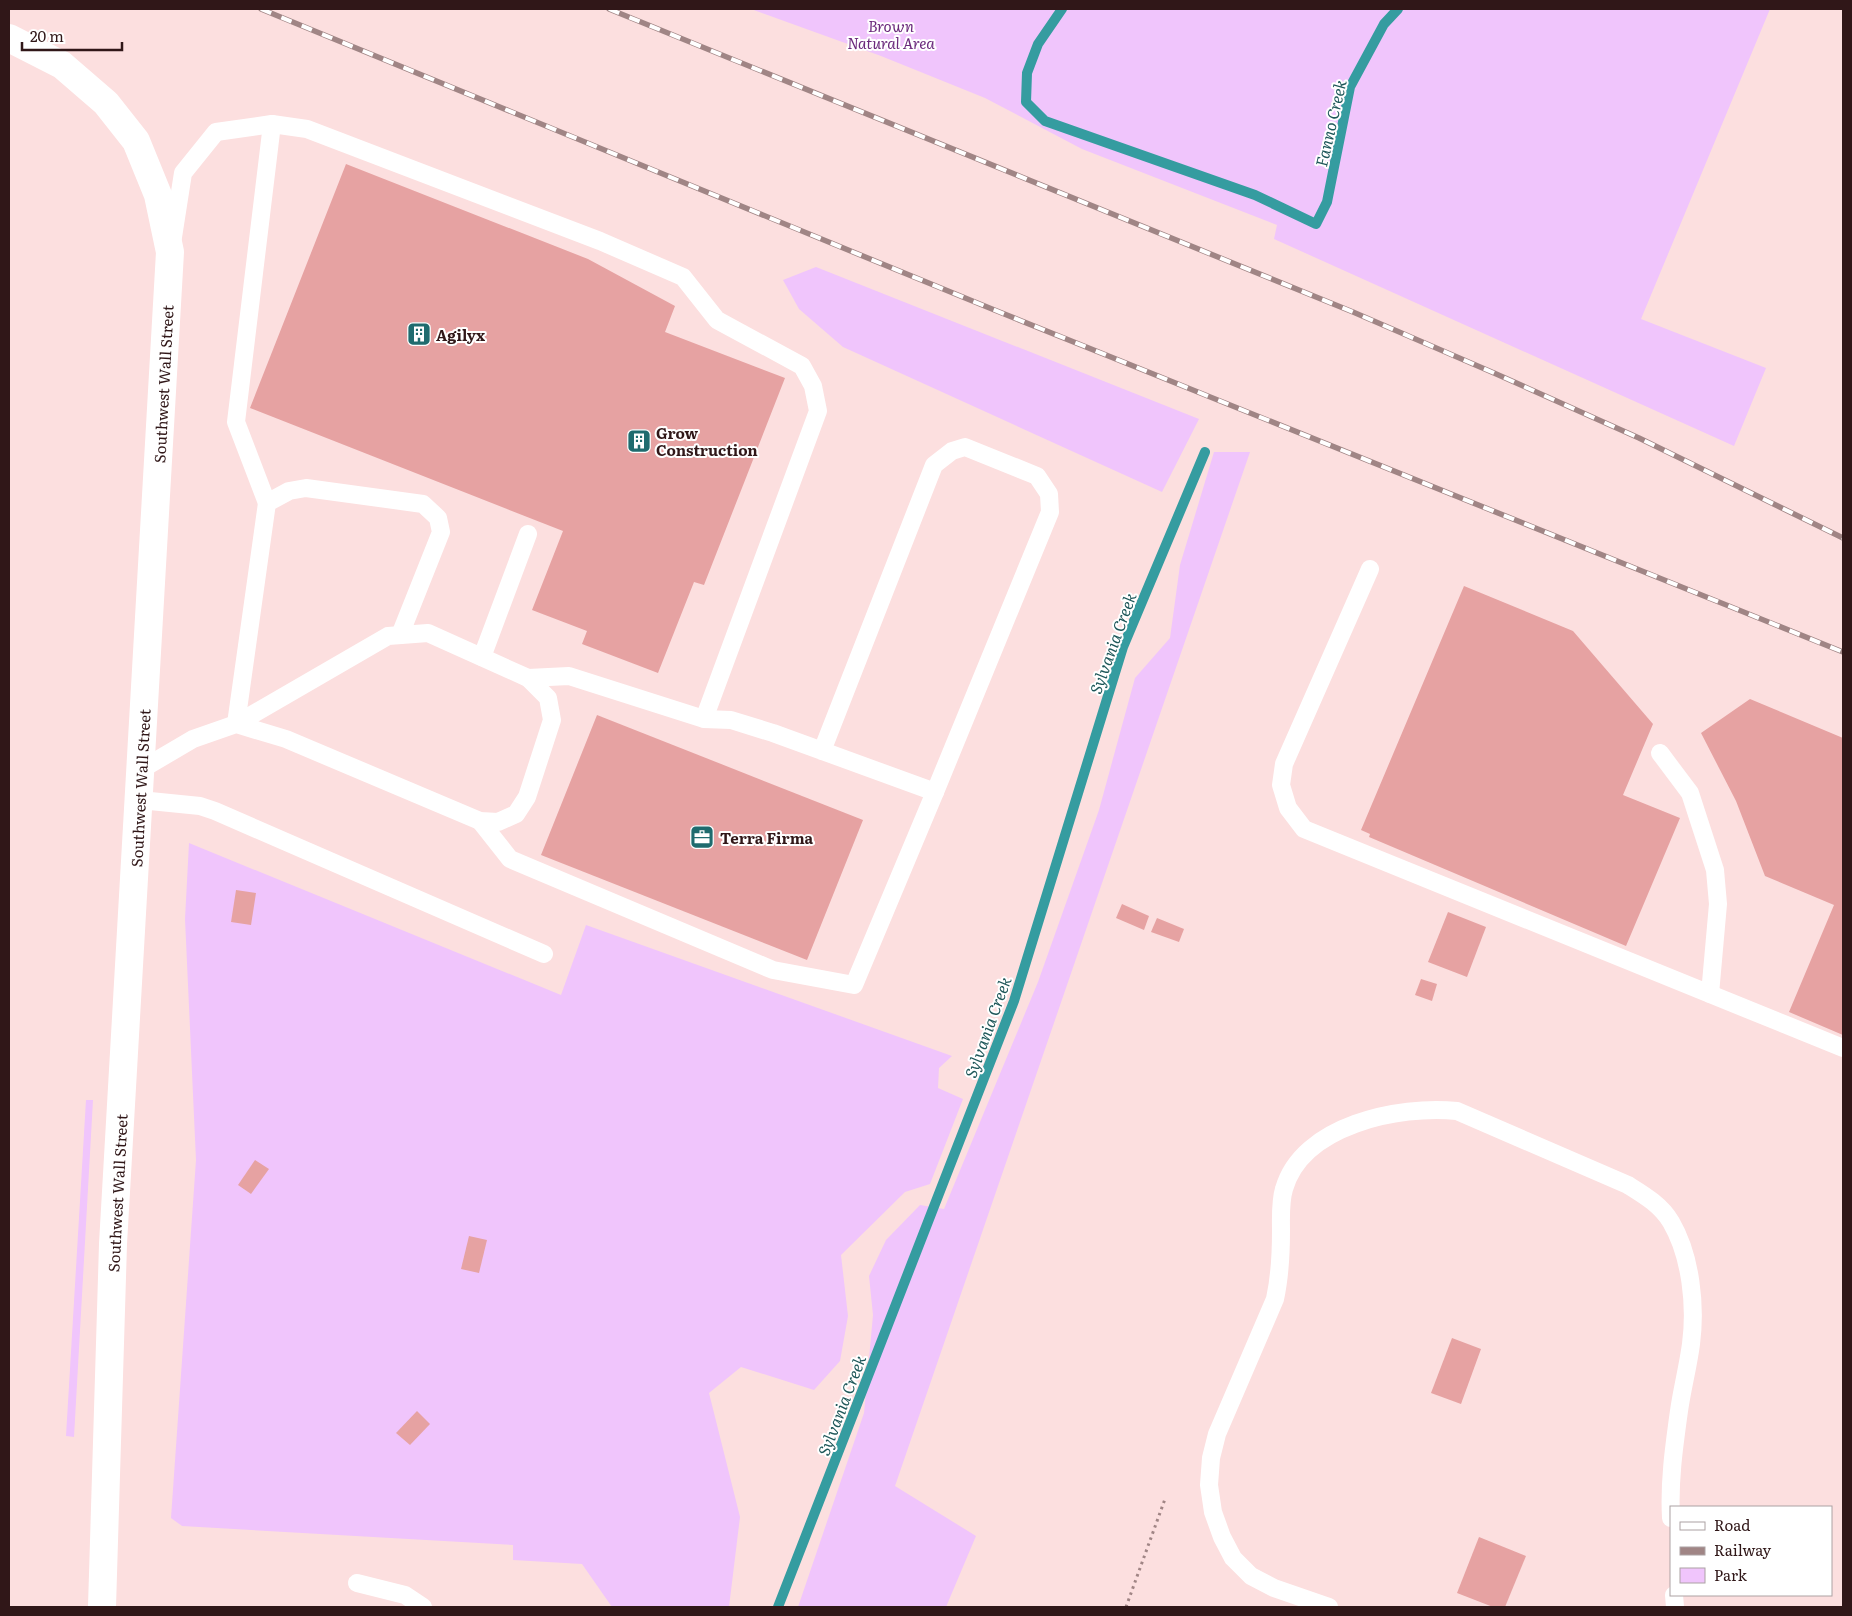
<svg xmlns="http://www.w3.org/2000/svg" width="1852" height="1616" font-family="Literata,serif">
<rect width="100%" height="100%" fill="#fcdfdf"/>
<!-- green -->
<g fill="#f0c5fc">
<polygon points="751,9 1770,9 1641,319 1766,368 1734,446 1274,239 1277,225 1082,149 985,98 881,56"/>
<polygon points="816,267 1199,419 1162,492 843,347 799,309 783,280"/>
<polygon points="1214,452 1250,452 895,1486 976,1536 946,1607 798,1607 864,1413 873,1315 869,1276 886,1240 920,1205 944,1209 1038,982 1099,810 1135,678 1170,638 1180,565"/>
<polygon points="189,843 561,995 586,925 952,1056 939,1068 938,1088 963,1099 930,1184 905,1192 841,1255 848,1316 840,1361 814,1390 741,1367 709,1393 740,1517 729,1607 612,1607 582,1564 513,1560 513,1545 182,1526 171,1518 196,1160 185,919"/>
<polygon points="86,1100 93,1100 74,1437 66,1436"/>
</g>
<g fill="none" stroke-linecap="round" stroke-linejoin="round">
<!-- stream -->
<g stroke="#359ca0" stroke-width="10">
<polyline points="1062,9 1038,44 1027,73 1026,102 1045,121 1255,195 1316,224 1327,202 1350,87 1384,24 1398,9"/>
<polyline points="778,1607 1014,1001 1123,647 1205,452"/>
</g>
</g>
<!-- building -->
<g fill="#e6a2a2">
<polygon points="346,164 588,259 675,306 665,332 785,378 704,585 694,582 658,673 582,644 587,631 532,610 563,531 250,408"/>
<polygon points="1464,586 1573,631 1653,724 1623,795 1680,818 1626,946 1369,837 1370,834 1361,830"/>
<polygon points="1750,699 1843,738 1843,1035 1789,1012 1834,905 1765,876 1736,801 1701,733"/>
<polygon points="597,715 863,820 807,960 541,855"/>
<polygon points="236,890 256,893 251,925 231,922"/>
<polygon points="1122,904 1149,916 1144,930 1116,918"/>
<polygon points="1448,912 1486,927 1467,977 1428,962"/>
<polygon points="1157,918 1184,929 1179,942 1151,932"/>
<polygon points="1421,979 1437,984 1432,1001 1415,995"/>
<polygon points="255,1160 269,1169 251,1194 238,1185"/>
<polygon points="469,1236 487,1240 479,1273 461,1269"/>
<polygon points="1452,1338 1481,1349 1461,1404 1431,1393"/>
<polygon points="417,1411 430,1424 410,1445 396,1433"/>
<polygon points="1479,1537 1526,1556 1505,1607 1493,1607 1457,1593"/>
</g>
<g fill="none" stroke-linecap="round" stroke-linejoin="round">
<!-- path -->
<polyline stroke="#a08585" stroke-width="3" stroke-dasharray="2.5 4" stroke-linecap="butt" points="1126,1607 1165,1499"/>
<!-- service -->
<g stroke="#fff" stroke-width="18">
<polyline points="173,237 183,173 216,132 272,124 307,129 600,241 683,277 717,320 802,366 813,386 818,411 704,719 569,676 528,678"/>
<polyline points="267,503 236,422 272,124"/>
<polyline points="1370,569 1284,764 1281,785 1288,808 1304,829 1843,1048"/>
<polyline points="482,657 528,534"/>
<polyline points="704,719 731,720 773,733 935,792 1050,512 1049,494 1037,476 965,447 952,451 934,465 822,751"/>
<polyline points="236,724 267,503 289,491 306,488 423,504 438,518 441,532 400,635"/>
<polyline points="1660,753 1690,793 1715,870 1718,904 1710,994"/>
<polyline points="142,769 193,739 236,724 286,739 480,821 498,822 516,814 527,797 552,720 548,698 528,678 428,633 388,636 236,724"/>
<polyline points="140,800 200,806 215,811 544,954"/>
<polyline points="480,821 510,859 773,970 854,985 935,792"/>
<polyline points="357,1583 405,1595 423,1607"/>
<polyline points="1674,1595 1675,1607"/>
<path d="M1329 1607 1274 1588 1251 1576 1233 1558 1222 1537 1213 1512 1209 1485 1211 1458 1217 1434 1275 1299C1280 1276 1281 1254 1281 1231 1281 1218 1280 1202 1284 1189 1302 1125 1399 1105 1457 1111L1628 1185C1644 1195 1661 1205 1671 1222 1691 1256 1696 1306 1691 1344 1688 1367 1682 1389 1679 1411 1674 1447 1669 1482 1671 1518"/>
</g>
<!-- tertiary -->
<polyline stroke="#fff" stroke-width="28" points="9,38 62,65 106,103 136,141 158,195 170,252 113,1244 102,1607"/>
<!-- rail casing -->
<g stroke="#a08585" stroke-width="5.5">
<g id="rail">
<polyline points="261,9 992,309 1843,652"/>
<polyline points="609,9 1353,312 1494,373 1639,438 1843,538"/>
</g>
</g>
<!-- rail -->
<use href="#rail" stroke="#fff" stroke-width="4" stroke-dasharray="11" stroke-linecap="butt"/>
</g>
<!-- icons -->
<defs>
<g id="building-square" transform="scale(1.25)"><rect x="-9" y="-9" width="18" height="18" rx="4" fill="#1f6b6e" stroke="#fff"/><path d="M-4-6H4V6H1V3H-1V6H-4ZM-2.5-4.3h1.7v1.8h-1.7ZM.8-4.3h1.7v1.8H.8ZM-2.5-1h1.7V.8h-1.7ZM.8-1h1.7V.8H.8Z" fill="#fff"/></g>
<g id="office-square" transform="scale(1.25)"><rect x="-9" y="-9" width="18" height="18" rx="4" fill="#1f6b6e" stroke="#fff"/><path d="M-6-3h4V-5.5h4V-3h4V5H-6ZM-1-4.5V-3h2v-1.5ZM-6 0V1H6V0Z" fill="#fff"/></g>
</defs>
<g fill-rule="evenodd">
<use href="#building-square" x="419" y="334"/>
<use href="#building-square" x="639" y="441"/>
<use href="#office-square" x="702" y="837"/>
</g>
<g text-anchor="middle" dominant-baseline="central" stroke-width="4" stroke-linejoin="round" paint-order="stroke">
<!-- park labels -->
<g font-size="15" font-style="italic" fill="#6b297c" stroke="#fff">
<text x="891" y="25">Brown<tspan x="891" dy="17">Natural Area</tspan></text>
</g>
<!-- poi labels -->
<g font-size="15" font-weight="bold" fill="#301718" stroke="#fff" text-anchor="start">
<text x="436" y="334">Agilyx</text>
<text x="656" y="432">Grow<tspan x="656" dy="17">Construction</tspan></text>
<text x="720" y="837">Terra Firma</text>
</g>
<!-- street labels -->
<g font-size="15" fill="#301718" stroke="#fff">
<text transform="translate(163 384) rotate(-87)">Southwest Wall Street</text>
<text transform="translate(140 788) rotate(-87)">Southwest Wall Street</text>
<text transform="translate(117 1193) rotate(-87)">Southwest Wall Street</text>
</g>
<!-- water labels -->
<g font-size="16" font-style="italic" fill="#1e5759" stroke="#fff">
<text transform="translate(1330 123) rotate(-77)">Fanno Creek</text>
<text transform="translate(1112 643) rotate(-70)">Sylvania Creek</text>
<text transform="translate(987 1027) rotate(-70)">Sylvania Creek</text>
<text transform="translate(841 1405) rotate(-69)">Sylvania Creek</text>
</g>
</g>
<!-- border -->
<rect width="1852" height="1616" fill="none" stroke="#301718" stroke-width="20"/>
<!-- legend -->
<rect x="1670" y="1506" width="162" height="90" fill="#ffffff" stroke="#aca2a3"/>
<rect x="1680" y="1522" width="25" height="8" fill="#ffffff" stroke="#aca2a3"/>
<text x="1714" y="1531" font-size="15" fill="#301718">Road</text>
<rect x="1680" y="1547" width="25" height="8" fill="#a08585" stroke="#aca2a3"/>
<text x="1714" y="1556" font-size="15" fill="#301718">Railway</text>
<rect x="1680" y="1568" width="25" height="15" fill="#f0c5fc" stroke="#aca2a3"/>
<text x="1714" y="1581" font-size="15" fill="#301718">Park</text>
<!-- scale -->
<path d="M22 42v8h100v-8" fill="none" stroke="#301718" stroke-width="2.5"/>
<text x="30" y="42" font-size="15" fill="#301718" stroke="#ffffff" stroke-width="4" paint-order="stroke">20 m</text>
</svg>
